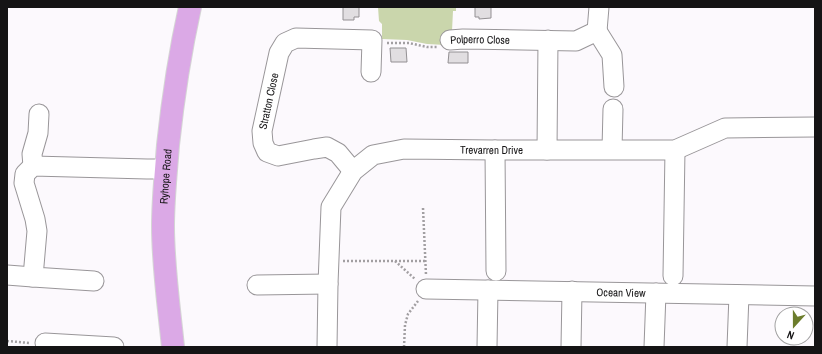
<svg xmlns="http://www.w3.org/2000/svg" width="822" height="354" font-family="'Archivo Narrow',sans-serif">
<rect width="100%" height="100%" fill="#fcf9fd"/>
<!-- green -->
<polygon fill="#cad6ac" points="378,7 456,7 456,11 453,11 452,31 445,45 427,44 407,40 382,39 382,24 379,21"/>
<!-- building -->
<g fill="#e1dee1" stroke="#939093">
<polygon points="343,7 359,7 359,17 354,17 354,20 343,20"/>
<polygon points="475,7 491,7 491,18 479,19 479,17 475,17"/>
<polygon points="390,48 406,48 407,62 391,62"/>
<polygon points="449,52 468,52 468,63 448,63"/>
</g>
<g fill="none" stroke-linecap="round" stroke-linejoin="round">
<!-- minor casing -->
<g stroke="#999699" stroke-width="21">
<g id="minor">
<polyline points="597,31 612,55 614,87"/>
<path id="s1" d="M450 40 463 39 576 41 597 31 599 7"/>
<polyline points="612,149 613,109"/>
<polyline points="495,150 496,271"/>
<polyline points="547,150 548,40"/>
<polyline points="33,166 32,154 38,133 39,114"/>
<path id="s2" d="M353 171 338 153 327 147 314 149 278 156 267 152 263 143 262 131 279 53 285 43 296 38 372 40 371 72"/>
<polyline points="7,275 33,277"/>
<polyline points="673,276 675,150"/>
<polyline points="94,281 33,277 37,231 35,219 24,183 25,174 33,166 147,169 166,169"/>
<polyline points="257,285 328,284"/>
<path id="s3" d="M426 289 815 296"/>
<polyline points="45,343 114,347"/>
<path id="s4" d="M327 347 328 284 331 207 353 171 373 155 404 149 495 150H675L725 128 815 127"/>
<polyline points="487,347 488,290"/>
<polyline points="571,347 572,291"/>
<polyline points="654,347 656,293"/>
<polyline points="737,347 739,295"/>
</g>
</g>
<!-- major casing -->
<g stroke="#d5d5d5" stroke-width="24">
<g id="major">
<path id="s5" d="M173 347C169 307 163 267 163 226 163 199 166 172 168 145 173 98 180 52 190 7"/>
</g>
</g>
<!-- path -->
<g stroke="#a29fa2" stroke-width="2.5" stroke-dasharray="2 2" stroke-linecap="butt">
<polyline points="387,43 409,43 427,47 438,47"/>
<polyline points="423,208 426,275"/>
<polyline points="343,261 425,261"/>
<polyline points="395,261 415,279"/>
<polyline points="7,341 30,343"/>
<polyline points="404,347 405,325 408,314 418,301"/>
</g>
<!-- minor -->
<use href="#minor" stroke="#fff" stroke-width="19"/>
<!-- major -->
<use href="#major" stroke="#dba9e6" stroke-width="22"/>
</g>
<g text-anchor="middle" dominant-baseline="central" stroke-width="4" stroke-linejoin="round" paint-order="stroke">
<!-- street labels -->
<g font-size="11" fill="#151415" stroke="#fff">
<text stroke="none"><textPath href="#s1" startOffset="30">Polperro Close</textPath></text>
<text stroke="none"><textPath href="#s2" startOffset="150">Stratton Close</textPath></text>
<text stroke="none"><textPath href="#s4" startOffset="327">Trevarren Drive</textPath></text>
<text stroke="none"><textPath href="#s5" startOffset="171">Ryhope Road</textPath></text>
<text stroke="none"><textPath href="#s3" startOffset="195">Ocean View</textPath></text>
</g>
</g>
<!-- border -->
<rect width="822" height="354" fill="none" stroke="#151415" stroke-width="16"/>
<!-- north arrow -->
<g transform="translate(794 326) rotate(201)"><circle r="19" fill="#ffffff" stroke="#a1a1a1"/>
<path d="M0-3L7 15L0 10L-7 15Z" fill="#6c7d2c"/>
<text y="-6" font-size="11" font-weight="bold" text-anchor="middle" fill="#151415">N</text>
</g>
</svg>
